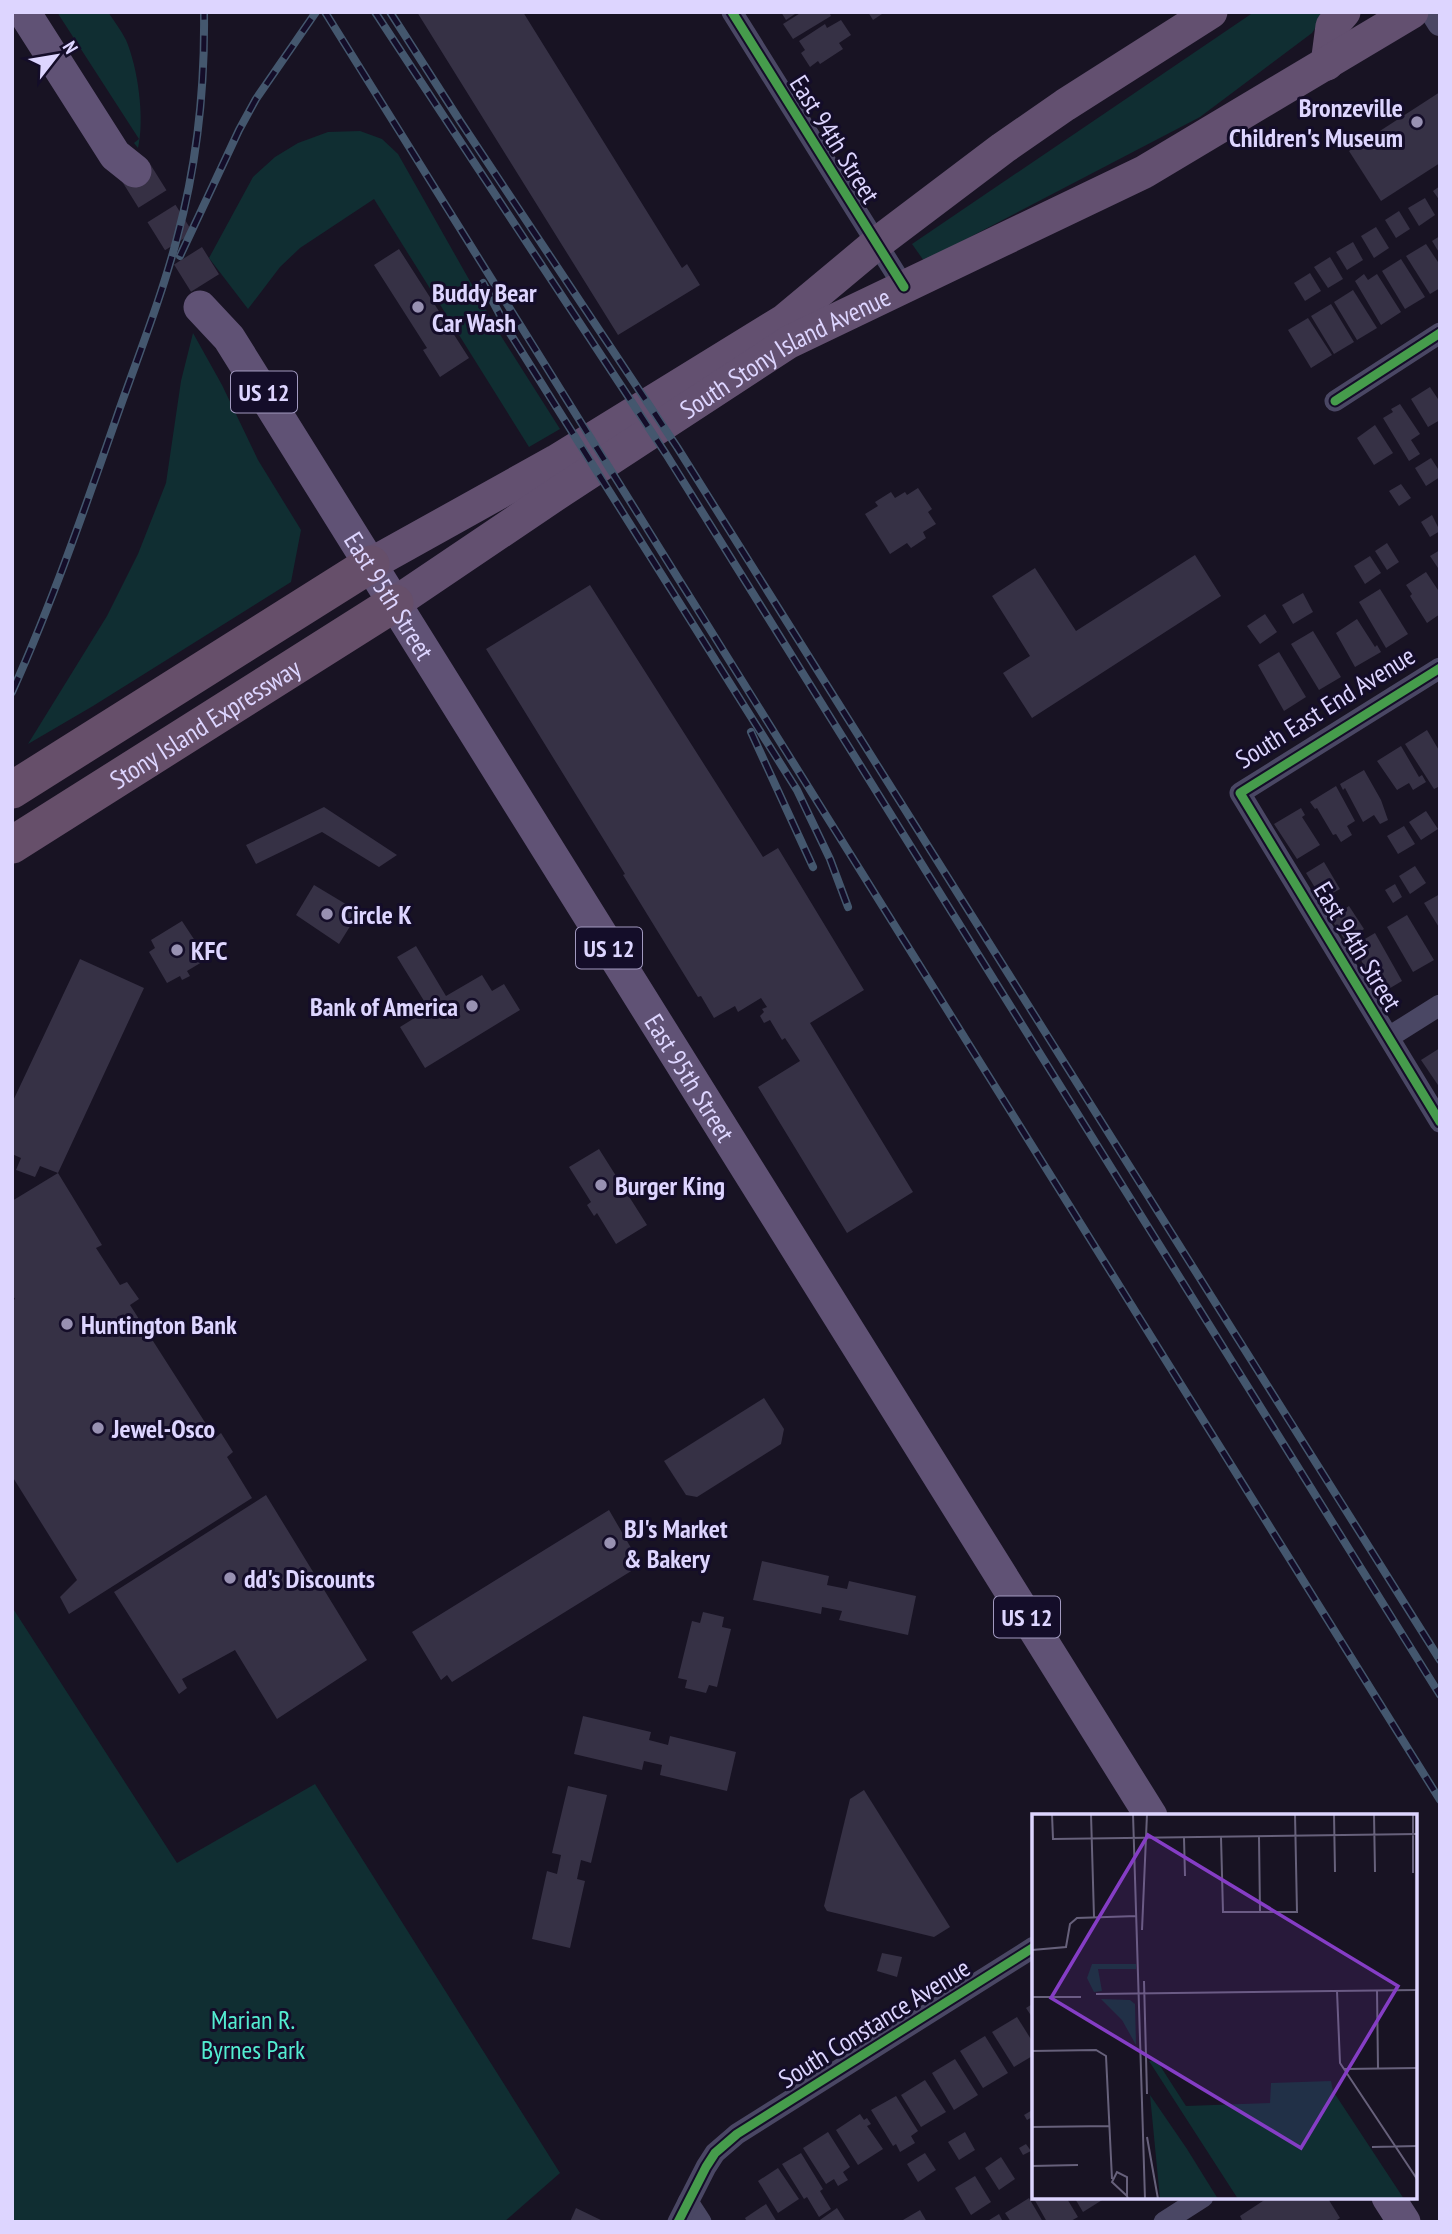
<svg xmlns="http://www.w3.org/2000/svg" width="1452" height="2234" font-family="'PT Sans Narrow',sans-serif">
<rect width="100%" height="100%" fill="#181323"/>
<!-- green -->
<g fill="#102e32">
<path d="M57 12H108C114 21 121 30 126 40 138 68 145 119 138 148L134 143 139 139Z"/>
<polygon points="1254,12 1326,12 1312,33 1200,117 924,261 912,244"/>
<polygon points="360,131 382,139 398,154 501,336 560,429 529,447 374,199 300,248 280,267 248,309 209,258 253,177 275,157 298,143 328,132"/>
<polygon points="193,333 222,385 258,460 301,530 291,582 93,706 28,744 107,616 138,554 166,483 181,381"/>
<polygon points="12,1607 177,1863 315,1784 560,2173 504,2222 12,2222"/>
</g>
<!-- building -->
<g fill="#363145">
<polygon points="417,12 523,12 682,268 687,264 700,285 618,335"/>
<polygon points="781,12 798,12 786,20"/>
<polygon points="802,12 829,12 831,16 793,39 783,24"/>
<polygon points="868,12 885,12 873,20"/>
<polygon points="841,20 851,35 839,43 843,49 820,64 818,61 810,67 801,53 805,50 799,41 825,24 827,28"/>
<polygon points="1440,92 1440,163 1381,201 1349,151"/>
<polygon points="1440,186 1440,201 1433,191"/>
<polygon points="1425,198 1435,215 1419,226 1408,208"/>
<polygon points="1399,211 1410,229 1396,238 1385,220"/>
<polygon points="1376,227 1389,248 1374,258 1361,236"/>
<polygon points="1440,236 1440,254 1432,241"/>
<polygon points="1353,242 1363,260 1347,270 1336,252"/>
<polygon points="1426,244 1440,265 1440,288 1430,294 1406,256"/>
<polygon points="399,249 469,358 440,377 423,350 427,348 374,265"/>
<polygon points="1330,257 1343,279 1328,288 1314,267"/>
<polygon points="1401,259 1425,297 1405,309 1382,271"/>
<polygon points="1310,273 1321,291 1305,301 1294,283"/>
<polygon points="1364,274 1368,280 1377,274 1401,312 1381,325 1355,281"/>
<polygon points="1353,290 1377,328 1357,340 1334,302"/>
<polygon points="1331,304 1354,342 1334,354 1311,316"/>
<polygon points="1308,318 1332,355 1311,368 1288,330"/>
<polygon points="1430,387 1440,402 1440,420 1428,427 1411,399"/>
<polygon points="1400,404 1420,434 1411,440 1420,454 1409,461 1383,418 1393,412 1391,409"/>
<polygon points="1375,425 1393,453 1374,465 1357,438"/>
<polygon points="1431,458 1440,472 1440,477 1426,486 1415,468"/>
<polygon points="1401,484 1411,498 1399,506 1389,491"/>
<polygon points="918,488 932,509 928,512 936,524 923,532 926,538 911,548 907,543 890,554 865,514 878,506 875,502 891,492 895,498 905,492 907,495"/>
<polygon points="1432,515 1440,531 1430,537 1421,522"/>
<polygon points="1387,543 1399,562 1387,570 1375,551"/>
<polygon points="1440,550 1440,571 1430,556"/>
<polygon points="1195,555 1221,596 1032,718 1003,673 1030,656 992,596 1035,568 1076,631"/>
<polygon points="1370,556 1381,573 1365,584 1354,566"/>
<polygon points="1426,572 1440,593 1440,614 1427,623 1410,596 1412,594 1406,585"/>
<polygon points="590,585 763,857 778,848 864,990 810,1023 913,1192 847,1233 758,1087 800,1061 785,1038 782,1040 770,1020 764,1023 760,1016 764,1012 762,1009 767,1007 761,998 738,1012 735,1006 714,1018 701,996 698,997 623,875 625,874 486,649"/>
<polygon points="1380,589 1408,634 1386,648 1359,602"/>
<polygon points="1303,593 1313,612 1293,624 1282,605"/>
<polygon points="1265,614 1277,632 1260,644 1247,626"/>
<polygon points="1357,619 1375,647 1377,645 1381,652 1355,667 1336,633"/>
<polygon points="1313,631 1341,677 1319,690 1291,644"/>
<polygon points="1279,652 1306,697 1284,711 1258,665"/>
<polygon points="1427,730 1440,752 1440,786 1434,789 1405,744"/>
<polygon points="1401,746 1419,777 1422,775 1426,782 1413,790 1409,783 1397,790 1377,761"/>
<polygon points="1364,770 1381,800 1388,820 1380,824 1374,815 1363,822 1345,788 1343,790 1340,784"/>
<polygon points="1336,786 1355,821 1347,826 1352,835 1341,842 1336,834 1333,835 1317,808 1315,809 1310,802"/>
<polygon points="324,807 397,855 379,867 322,832 256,864 246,845"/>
<polygon points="1301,808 1305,815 1302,817 1320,845 1297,859 1274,824"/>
<polygon points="1426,811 1438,829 1421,840 1409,822"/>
<polygon points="1404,826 1415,844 1398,854 1387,836"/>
<polygon points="1324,862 1340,889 1322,899 1306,873"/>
<polygon points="1415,866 1426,883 1410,894 1399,876"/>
<polygon points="1395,884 1402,897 1393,903 1385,890"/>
<polygon points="314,885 359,912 339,944 296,915"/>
<polygon points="1440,894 1440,929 1424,903"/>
<polygon points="1349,906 1364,929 1346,942 1331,919"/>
<polygon points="1407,915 1434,960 1413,972 1387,927"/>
<polygon points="182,921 207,959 187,971 190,976 182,980 180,976 167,983 149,952 155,948 151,940"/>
<polygon points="1375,933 1402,981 1380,994 1353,946"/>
<polygon points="416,946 446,996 482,975 492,991 504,984 520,1010 425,1068 400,1027 429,1009 397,957"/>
<polygon points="80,959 144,988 58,1173 40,1166 35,1177 16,1170 21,1158 12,1154 12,1103"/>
<polygon points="1440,1048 1440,1088 1421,1060"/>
<polygon points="599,1149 647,1225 616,1244 597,1213 594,1216 587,1205 591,1202 569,1167"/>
<polygon points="58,1173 102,1245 96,1248 120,1285 127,1282 139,1299 130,1305 215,1438 221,1433 233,1452 227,1457 252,1498 69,1614 60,1597 77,1580 12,1476 12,1301 15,1299 12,1294 12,1201"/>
<polygon points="764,1398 784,1429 781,1444 697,1497 686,1495 664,1461"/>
<polygon points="266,1495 367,1660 277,1719 235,1650 182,1679 187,1688 179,1694 114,1592"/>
<polygon points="609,1510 641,1565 452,1682 447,1675 441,1680 412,1632"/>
<polygon points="762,1561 829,1576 827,1585 847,1589 849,1581 916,1596 908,1635 839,1620 842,1611 822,1607 821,1614 753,1600"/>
<polygon points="703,1612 724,1617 722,1627 731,1629 717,1687 709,1685 706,1693 685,1688 687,1680 678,1678 692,1621 700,1623"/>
<polygon points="583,1716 651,1732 649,1740 668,1745 670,1736 736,1752 727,1791 660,1775 662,1765 644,1761 642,1770 574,1754"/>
<polygon points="568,1786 607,1795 591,1863 581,1860 577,1879 585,1881 570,1948 532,1939 547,1871 557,1874 561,1855 552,1853"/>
<polygon points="864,1790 950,1927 934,1937 827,1911 824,1906 850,1799"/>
<polygon points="882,1953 902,1957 897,1977 877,1971"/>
<polygon points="1034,2003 1034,2020 1026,2008"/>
<polygon points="1017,2017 1034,2044 1034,2055 1014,2067 992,2032"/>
<polygon points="985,2036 1008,2073 983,2088 960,2051"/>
<polygon points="955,2059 978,2095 954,2110 932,2073"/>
<polygon points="925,2080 946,2112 921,2127 901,2095"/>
<polygon points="896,2096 918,2131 911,2136 915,2143 900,2152 896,2144 893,2146 871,2110"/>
<polygon points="1034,2109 1034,2116 1027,2120 1024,2115"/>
<polygon points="860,2114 864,2120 867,2118 871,2124 867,2126 883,2149 858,2165 836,2130"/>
<polygon points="828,2132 850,2167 843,2172 848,2180 838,2186 834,2179 826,2184 803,2148"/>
<polygon points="965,2132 975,2150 959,2160 948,2142"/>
<polygon points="1026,2144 1031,2151 1023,2155 1019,2148"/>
<polygon points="801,2153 823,2189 820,2191 831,2209 819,2217 807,2197 804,2199 782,2164"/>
<polygon points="925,2153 936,2170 918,2182 907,2164"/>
<polygon points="1001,2157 1015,2179 999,2190 985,2168"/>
<polygon points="778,2168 799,2199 778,2213 758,2181"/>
<polygon points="975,2176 991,2202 971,2215 955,2188"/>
<polygon points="1033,2197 1066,2197 1078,2217 1069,2222 1047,2222"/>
<polygon points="1074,2197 1107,2197 1083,2212"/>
<polygon points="1269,2197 1327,2197 1340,2218 1334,2222 1243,2222 1240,2216"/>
<polygon points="1029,2198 1043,2222 1011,2222 1005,2213"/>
<polygon points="766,2204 777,2222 747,2222 745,2218"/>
<polygon points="576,2208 605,2222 570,2222"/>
<polygon points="837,2208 846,2222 817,2222"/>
<polygon points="920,2210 927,2222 904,2222 903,2220"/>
<polygon points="999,2214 1003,2222 986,2222"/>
</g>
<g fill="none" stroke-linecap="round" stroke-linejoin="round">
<!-- primary-tunnel -->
<polyline stroke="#363044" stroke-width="33" stroke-dasharray="33 17" stroke-linecap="butt" points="135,171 205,283"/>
<!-- minor -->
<g stroke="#4a4764" stroke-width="21">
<polyline points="732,12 904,287"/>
<polyline points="1335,401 1440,333"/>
<polyline points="1440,668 1240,793 1440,1122"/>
<polyline points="1389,1037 1440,1005"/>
<polyline points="688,2202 701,2222"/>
<polyline points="678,2222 706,2167 715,2153 737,2134 1034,1947"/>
<polyline points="1164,2222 1203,2197"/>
</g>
<!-- tertiary -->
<polyline stroke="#4a4764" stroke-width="26" points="1433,12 1440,23"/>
<!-- primary -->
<g stroke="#605275" stroke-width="33">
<polyline points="24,12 115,155 135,171"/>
<path id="s1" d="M200 307 229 338 1151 1816"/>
<polyline points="1388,2197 1404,2222"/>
</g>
<!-- trunk -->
<g stroke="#635070" stroke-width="33">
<polyline points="1327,64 1332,26 1344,12"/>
<polyline points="371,564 556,461 785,320 876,244 1003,148 1065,105 1211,12"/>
<path id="s2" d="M395 603 561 491 789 342 1144 172 1412 12"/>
</g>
<!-- motorway -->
<g stroke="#664f6a" stroke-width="37">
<polyline points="12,790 371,564"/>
<path id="s3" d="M12 845 395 603"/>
</g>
<!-- rail casing -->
<g stroke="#44576e" stroke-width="8">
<g id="rail">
<polyline points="325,12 1440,1800"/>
<polyline points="375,12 666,454 1440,1695"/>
<polyline points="390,12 460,121 677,447 1440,1660"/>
<polyline points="180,256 239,130 256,99 316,12"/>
<polyline points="483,283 508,330 797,790 830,859 848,907"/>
<path d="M12 692C52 603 84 511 116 419 137 359 161 299 177 238 197 164 205 89 204 12"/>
<polyline points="751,732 813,867"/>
</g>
</g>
<!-- rail -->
<use href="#rail" stroke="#140d29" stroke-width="5" stroke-dasharray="16" stroke-linecap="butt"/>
<!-- cycleway casing -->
<g stroke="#140d29" stroke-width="13">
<g id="cycleway">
<polyline points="732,12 904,287"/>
<polyline points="1335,401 1440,333"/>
<polyline points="1440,668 1240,793 1440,1122"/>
<polyline points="678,2222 706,2167 715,2153 737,2134 1034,1947"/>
</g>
</g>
<!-- cycleway -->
<use href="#cycleway" stroke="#469c4c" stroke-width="9"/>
</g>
<!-- markers -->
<g fill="#9891b2" stroke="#140d29" stroke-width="2.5">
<circle cx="1417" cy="122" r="7"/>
<circle cx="418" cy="307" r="7"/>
<circle cx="327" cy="914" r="7"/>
<circle cx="177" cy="950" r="7"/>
<circle cx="472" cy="1006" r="7"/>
<circle cx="601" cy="1185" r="7"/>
<circle cx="67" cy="1324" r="7"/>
<circle cx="98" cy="1428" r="7"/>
<circle cx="610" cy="1543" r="7"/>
<circle cx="230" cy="1578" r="7"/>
</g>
<g text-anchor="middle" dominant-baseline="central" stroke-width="6" stroke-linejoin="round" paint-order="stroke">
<!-- shield labels -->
<g fill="#140d29" stroke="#a199bf" stroke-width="2">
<rect x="231" y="371.5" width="66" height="41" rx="5"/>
<rect x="576" y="927.5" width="66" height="41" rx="5"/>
<rect x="994" y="1596.5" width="66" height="41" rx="5"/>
</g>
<g font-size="24" font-weight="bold" fill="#ddd5ff">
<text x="264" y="392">US 12</text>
<text x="609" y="948">US 12</text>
<text x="1027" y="1617">US 12</text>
</g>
<!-- poi labels -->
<g font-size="26" font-weight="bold" fill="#ddd5ff" stroke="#140d29" text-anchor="start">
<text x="1403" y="107" text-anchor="end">Bronzeville<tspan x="1403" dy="30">Children's Museum</tspan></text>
<text x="432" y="292">Buddy Bear<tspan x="432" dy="30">Car Wash</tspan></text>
<text x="341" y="914">Circle K</text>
<text x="191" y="950">KFC</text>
<text x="458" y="1006" text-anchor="end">Bank of America</text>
<text x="615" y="1185">Burger King</text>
<text x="81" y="1324">Huntington Bank</text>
<text x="112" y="1428">Jewel-Osco</text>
<text x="624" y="1528">BJ's Market<tspan x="624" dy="30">&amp; Bakery</tspan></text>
<text x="244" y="1578">dd's Discounts</text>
</g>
<!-- street labels -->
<g font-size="26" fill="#ddd5ff" stroke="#140d29">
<text transform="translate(835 139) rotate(58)">East 94th Street</text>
<text stroke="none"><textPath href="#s2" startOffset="464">South Stony Island Avenue</textPath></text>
<text stroke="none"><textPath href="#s1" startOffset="346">East 95th Street</textPath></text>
<text transform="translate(1325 707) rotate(-32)">South East End Avenue</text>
<text stroke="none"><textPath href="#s3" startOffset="228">Stony Island Expressway</textPath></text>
<text transform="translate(1358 946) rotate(59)">East 94th Street</text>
<text stroke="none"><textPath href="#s1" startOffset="914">East 95th Street</textPath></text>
<text transform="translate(874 2023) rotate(-32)">South Constance Avenue</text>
</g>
<!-- park labels -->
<g font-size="26" fill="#53edd1" stroke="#140d29">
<text x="253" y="2019">Marian R.<tspan x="253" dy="30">Byrnes Park</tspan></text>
</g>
</g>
<!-- overview -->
<g transform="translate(1032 1814)">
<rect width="385" height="385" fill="#181323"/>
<path d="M60 150H104V155H66L70 177 62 178 55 164ZM69 185 98 186 103 190 104 231 90 206ZM117 247H125L154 292 238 289 239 269 299 267 301 277 372 385H206ZM118 281 155 335 186 385H128Z" fill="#102e32"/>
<path fill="none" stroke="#67617b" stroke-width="2" d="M20 0 21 25 385 20M59 0 62 103M101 0 113 385M302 0 303 58M342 0 343 58M381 0V59M189 23 191 98H265L263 0M227 23 228 98M152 24 153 62M110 116 115 0M0 136 34 133 38 110 45 104 105 102M112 167 115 280M345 176 346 254M384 176 385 244M305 177 308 249 385 365M64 180 385 176M0 183H49M0 237 64 236 74 242 80 365M312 255 385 254M0 313 78 312M115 323 126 385M340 333 385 332M0 352 46 351M95 382 80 368 85 358 95 363V382L96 385"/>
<path fill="#853dc5" fill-opacity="0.15" stroke="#853dc5" stroke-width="3.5" d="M116 21 366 172 269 334 19 184Z"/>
<rect width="385" height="385" fill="none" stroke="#ddd5ff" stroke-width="3.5"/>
</g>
<!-- border -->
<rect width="1452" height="2234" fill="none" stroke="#ddd5ff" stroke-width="28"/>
<!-- north arrow -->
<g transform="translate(56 56) rotate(59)" stroke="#140d29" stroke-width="5" paint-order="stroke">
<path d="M0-5L12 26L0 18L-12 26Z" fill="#ddd5ff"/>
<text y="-10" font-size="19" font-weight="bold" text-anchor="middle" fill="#ddd5ff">N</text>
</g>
</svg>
